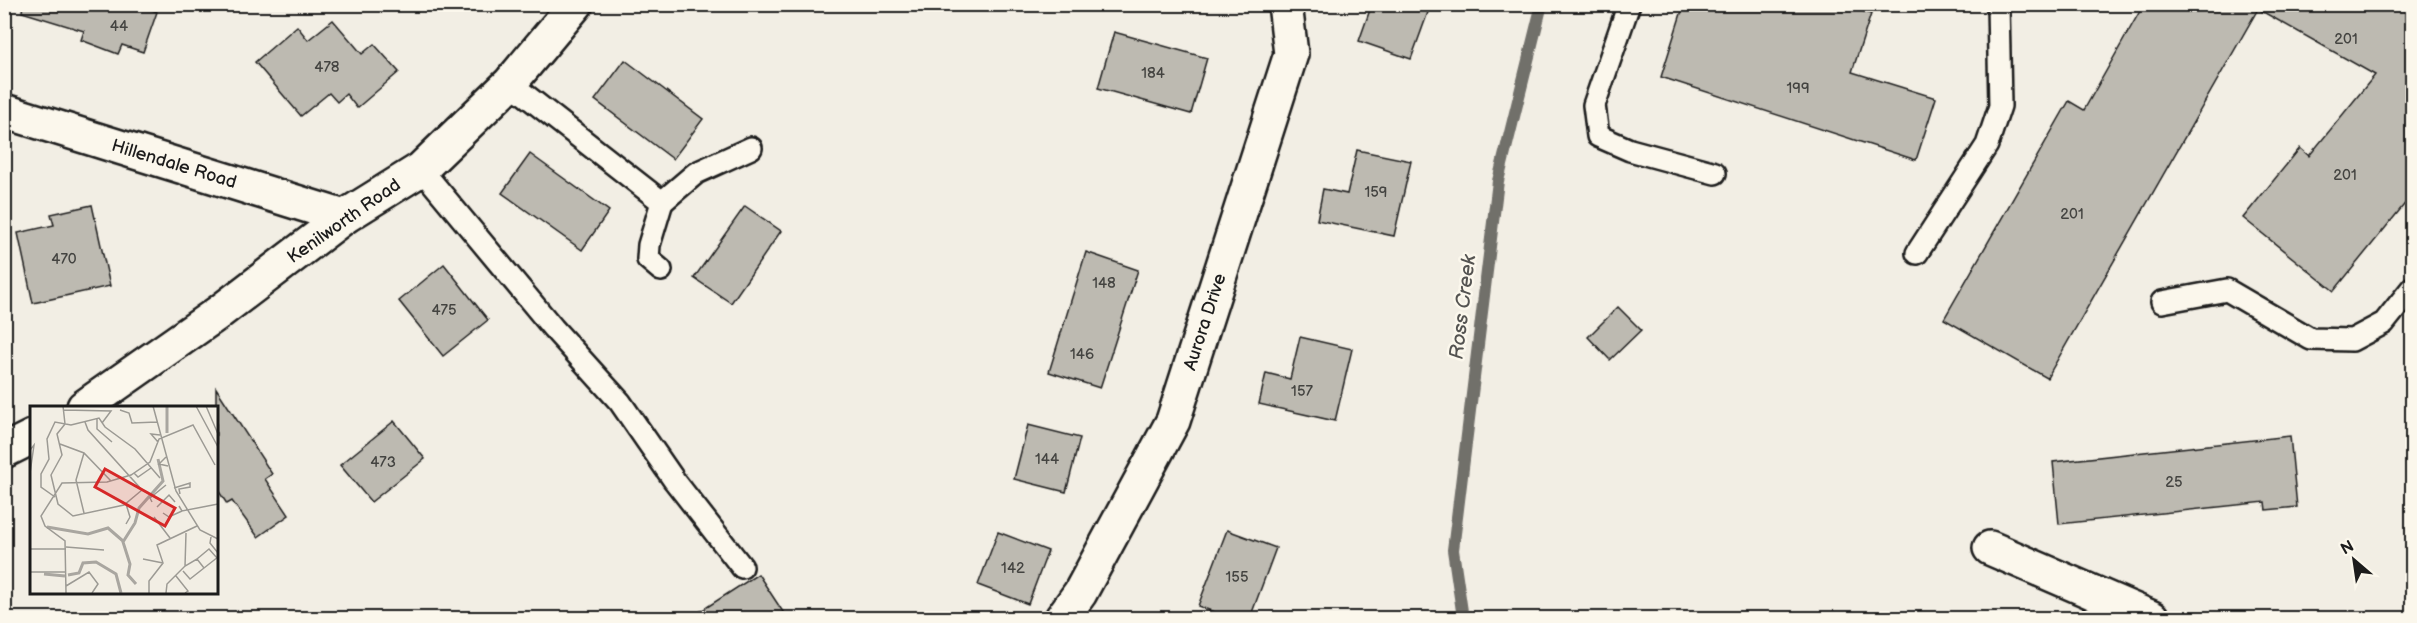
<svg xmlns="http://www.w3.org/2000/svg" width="2417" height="623" font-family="'Balsamiq Sans',sans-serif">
<rect width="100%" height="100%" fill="#f2eee4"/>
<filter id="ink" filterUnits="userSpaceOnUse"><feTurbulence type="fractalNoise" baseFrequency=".0167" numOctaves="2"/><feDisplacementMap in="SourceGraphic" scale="12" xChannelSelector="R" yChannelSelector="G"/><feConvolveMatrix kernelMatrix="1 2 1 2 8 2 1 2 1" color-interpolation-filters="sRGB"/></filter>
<g filter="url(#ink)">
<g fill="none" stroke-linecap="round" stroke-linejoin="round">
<!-- stream -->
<polyline stroke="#716f6b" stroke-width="12" points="1463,618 1453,550 1498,181 1542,4"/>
</g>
<!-- building -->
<g fill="#bdbab1" stroke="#1c1c1c" stroke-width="1.5">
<polygon points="23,4 137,4 157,12 143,52 122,45 118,54 81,40 84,31 22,12"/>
<polygon points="1372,4 1431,4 1411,59 1359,41"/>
<polygon points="1684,4 1840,4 1871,14 1852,72 1936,98 1916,160 1661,77"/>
<polygon points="2144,4 2412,4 2412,195 2334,291 2243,218 2300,148 2309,156 2375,75 2258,9 2047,378 1944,319 2069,101 2084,110"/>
<polygon points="333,20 362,54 374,44 399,72 357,108 346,94 337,102 329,93 301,116 255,62 297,26 308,40"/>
<polygon points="1114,32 1207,58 1191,114 1098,88"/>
<polygon points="625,60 703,119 673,159 595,100"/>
<polygon points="1357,150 1411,161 1394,236 1317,220 1323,189 1347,194"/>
<polygon points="530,154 609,211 582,250 502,193"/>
<polygon points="92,205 110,286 33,303 18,233 54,225 51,214"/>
<polygon points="745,206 781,231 731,303 694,278"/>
<polygon points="1086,252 1138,270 1100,388 1049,372"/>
<polygon points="444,264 488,320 443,356 399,301"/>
<polygon points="1618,307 1641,330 1610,360 1588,337"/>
<polygon points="1300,337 1352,349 1335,421 1259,404 1266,373 1290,379"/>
<polygon points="216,388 272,474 265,479 289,515 258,537 232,501 227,504 216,487"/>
<polygon points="394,421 425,459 371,502 340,465"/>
<polygon points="1028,425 1080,438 1066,492 1014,479"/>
<polygon points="2290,436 2297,507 2266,510 2265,502 2059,524 2053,462"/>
<polygon points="1227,530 1276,548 1250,618 1230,618 1198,606"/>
<polygon points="998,532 1048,551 1028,604 978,585"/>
<polygon points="758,574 787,618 690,618"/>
</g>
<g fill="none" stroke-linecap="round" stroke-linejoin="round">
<!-- service casing -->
<g stroke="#1c1c1c" stroke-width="26">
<g id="service">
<polyline points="1629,4 1594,105 1598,136 1630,150 1715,173"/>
<polyline points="510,83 662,202 696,173 751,148"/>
<polyline points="421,169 553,328 620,402 674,480 742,567"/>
<polyline points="1917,253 1987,145 2000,106 1998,4"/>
<polyline points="661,270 648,259 649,245 662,202"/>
<polyline points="2162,302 2227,290 2311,339 2352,340 2384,323 2412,288"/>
</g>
</g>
<!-- minor casing -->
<g stroke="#1c1c1c" stroke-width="38">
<g id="minor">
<polyline points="4,111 344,217"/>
<polyline points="1990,548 2152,618"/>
<polyline points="1062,618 1080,593 1173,421 1291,54 1285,4"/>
</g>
</g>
<!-- tertiary casing -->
<g stroke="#1c1c1c" stroke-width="38">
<g id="tertiary">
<polyline points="84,407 218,313 344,217 421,169 510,83 576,4"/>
<polyline points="4,451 32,437"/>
</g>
</g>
<!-- service -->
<use href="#service" stroke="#fbf7ec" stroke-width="21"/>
<!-- minor -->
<use href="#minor" stroke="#fbf7ec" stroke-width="33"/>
<!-- tertiary -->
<use href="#tertiary" stroke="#fbf7ec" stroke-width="33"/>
</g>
</g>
<g text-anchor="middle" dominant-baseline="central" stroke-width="5" stroke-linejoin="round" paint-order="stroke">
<!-- number labels -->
<g font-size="15" fill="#444441">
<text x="119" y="26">44</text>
<text x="2346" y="39">201</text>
<text x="327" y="67">478</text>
<text x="1153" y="73">184</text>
<text x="1798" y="88">199</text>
<text x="2345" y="175">201</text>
<text x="1376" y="192">159</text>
<text x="2072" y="214">201</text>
<text x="64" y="259">470</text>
<text x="1104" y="283">148</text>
<text x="444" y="310">475</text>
<text x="1082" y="354">146</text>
<text x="1302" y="391">157</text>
<text x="1047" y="459">144</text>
<text x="383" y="462">473</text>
<text x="2174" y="482">25</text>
<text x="1013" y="568">142</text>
<text x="1237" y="577">155</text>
</g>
<!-- street labels -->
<g font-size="18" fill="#1c1c1c" stroke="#fbf7ec">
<text transform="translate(174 164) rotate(17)">Hillendale Road</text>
<text transform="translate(344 221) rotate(-35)">Kenilworth Road</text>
<text transform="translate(1205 322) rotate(-72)">Aurora Drive</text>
</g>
<!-- water labels -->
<g font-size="20" font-style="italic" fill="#545351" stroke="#fbf7ec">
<text transform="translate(1463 307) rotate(-83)">Ross Creek</text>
</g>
</g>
<!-- overview -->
<g transform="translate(30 406)">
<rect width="188" height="188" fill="#f2eee4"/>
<path fill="none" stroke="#a9a6a0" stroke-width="3" d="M137 0V27M17 121 58 128 78 122 93 135M14 168 35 170M38 169 49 167 53 157 66 156 86 168 91 187M106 178 98 169 100 158 93 136 105 117 109 102 133 75 128 53"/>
<path fill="none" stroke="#9c9a94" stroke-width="1.5" d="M33 0 35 18M123 0 146 85 170 124 188 133M166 0 188 41M176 0 188 28M33 4 81 5 72 17M90 4 99 7 102 17 127 16M67 13V23L82 36M35 18 27 28 32 49 21 69 28 98 43 110 94 99 112 84 58 24 55 16M128 36 121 28 130 29M30 38 54 47 81 75M0 44 4 39 0 67M54 47 46 74 54 107M136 51 129 58 138 60M104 67 108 71 121 62M144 82 160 77V81L149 83 150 88M25 91 11 81V68L19 53 17 33 25 16 41 19 69 12 75 21 105 43 130 72M122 96 120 92 136 79M149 100 152 105 188 98M127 101 139 89 145 96M133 107 139 111 152 105M124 111 140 132M96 118 100 111 96 98M181 131 180 137 188 147M36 141 74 144M0 143H36M113 153 133 157M167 153 179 143 187 152M155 160 156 127M153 165 160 173 188 151M0 166H36M146 170 158 185 155 187M36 180 59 166 68 178 62 187M36 187 35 135 15 120 11 110 32 77 77 76 101 69 120 56 129 33 163 19 185 59M119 187V175L133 157 127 139 167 120M136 187 137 178 155 160 167 153 174 162"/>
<path fill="#d62828" fill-opacity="0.15" stroke="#d62828" stroke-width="3" d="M75 63 145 102 135 120 65 81Z"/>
<rect width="188" height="188" fill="none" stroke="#1c1c1c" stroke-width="3"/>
</g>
<!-- margin -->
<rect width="2417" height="623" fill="none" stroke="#fbf7ec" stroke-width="24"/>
<rect x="12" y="12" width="2393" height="599" fill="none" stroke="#1c1c1c" stroke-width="2" filter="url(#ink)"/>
<!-- north arrow -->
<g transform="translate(2354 560) rotate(331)" stroke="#fbf7ec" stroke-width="4.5" paint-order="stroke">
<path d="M0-4.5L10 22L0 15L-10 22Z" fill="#1c1c1c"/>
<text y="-9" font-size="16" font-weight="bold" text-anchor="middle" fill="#1c1c1c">N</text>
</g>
</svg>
